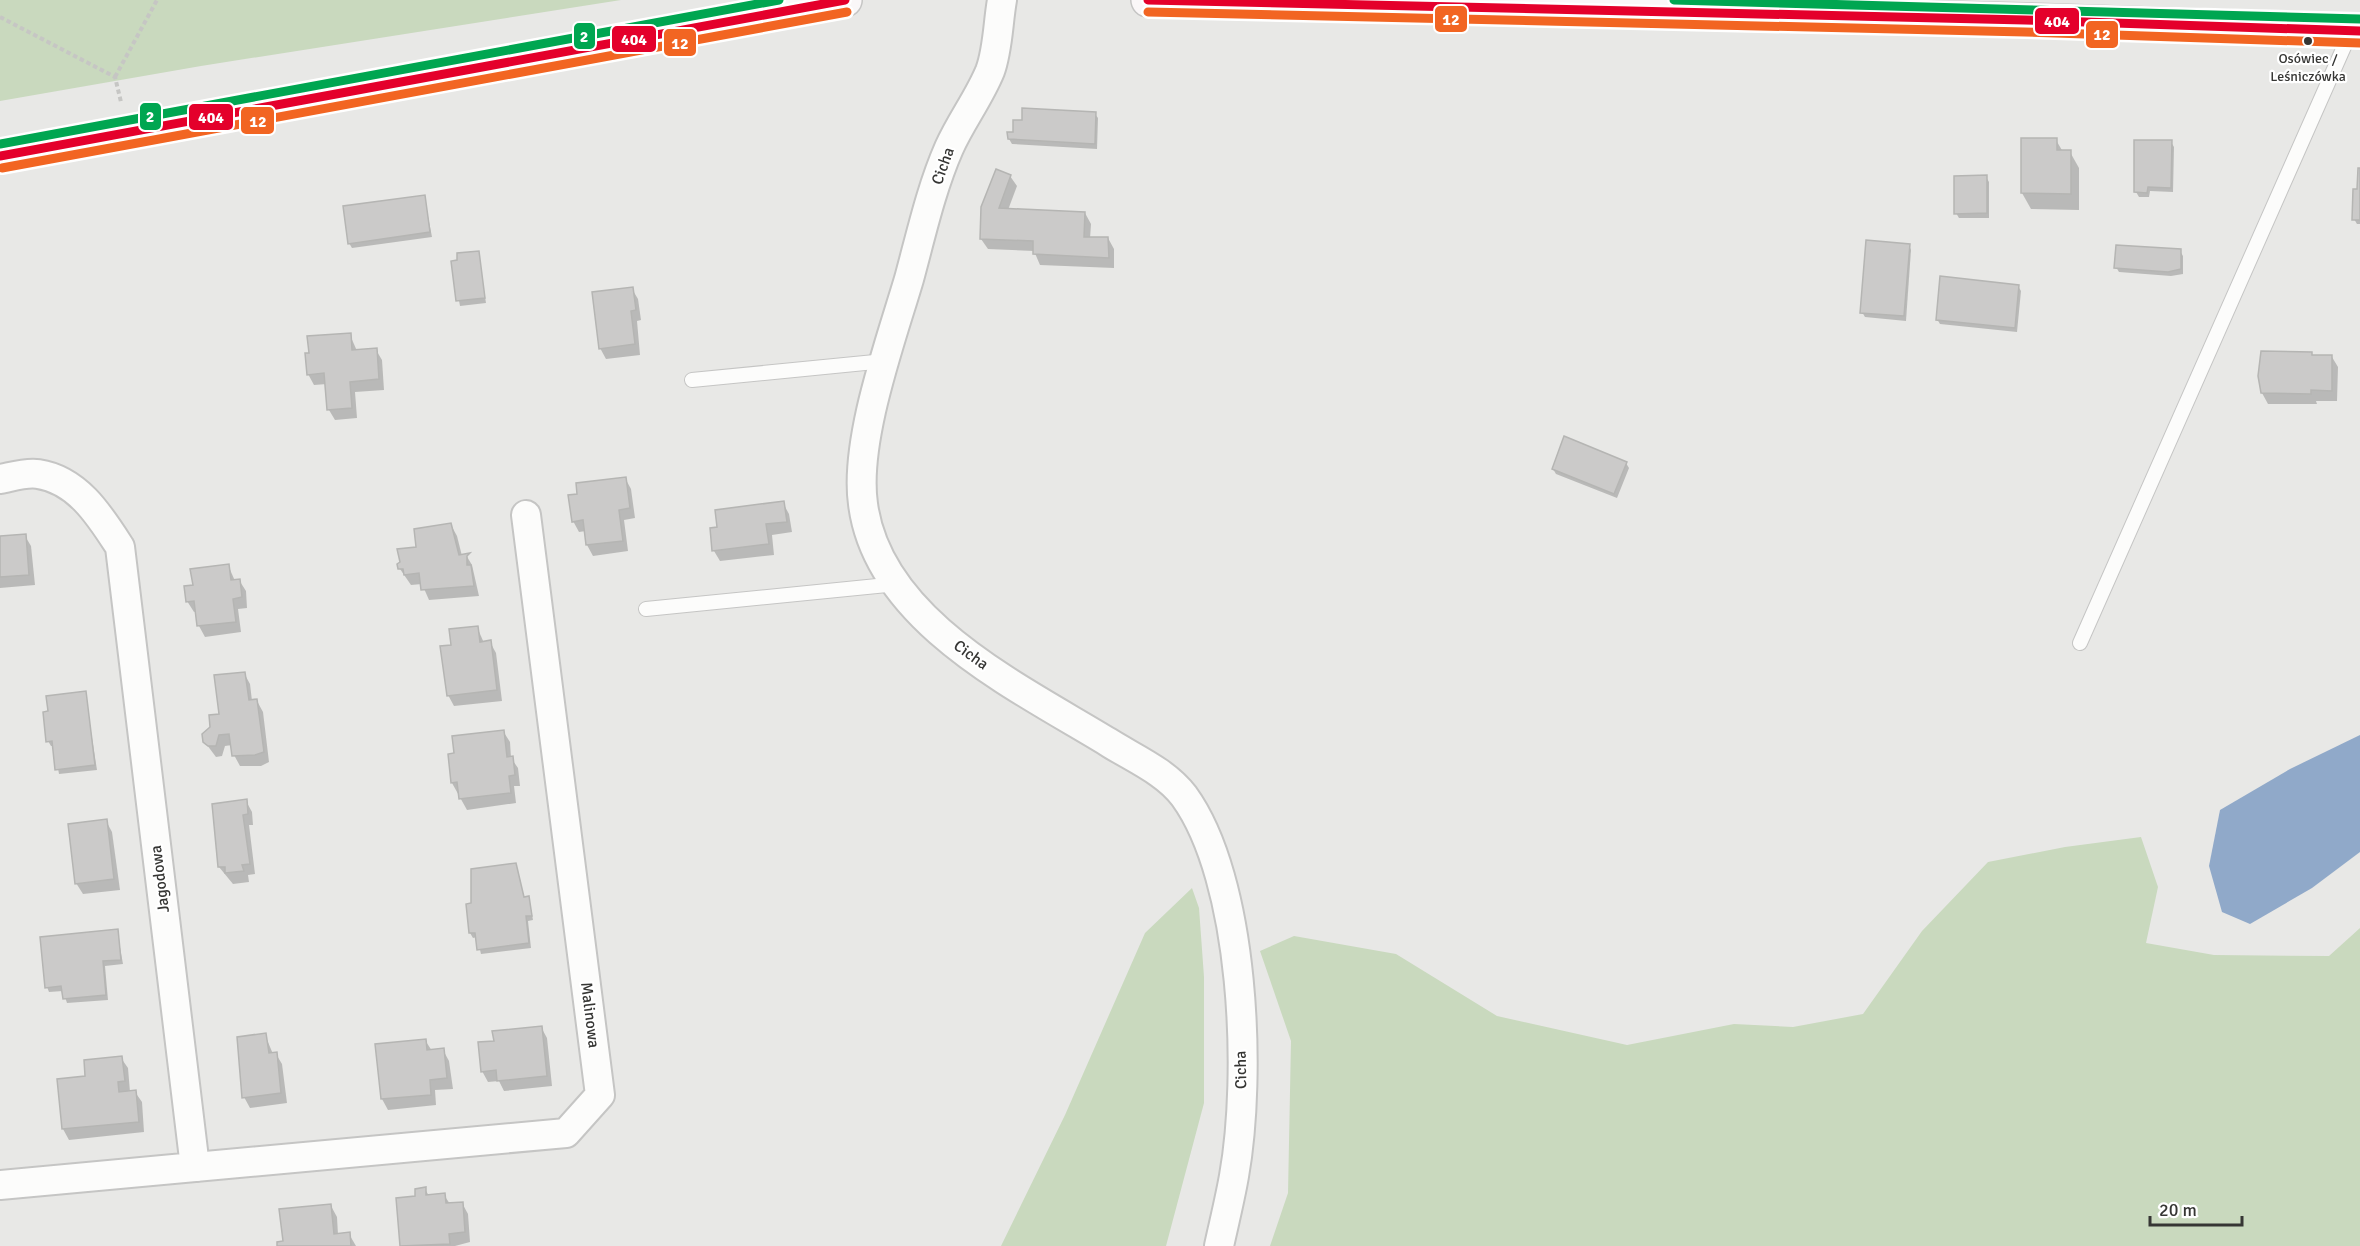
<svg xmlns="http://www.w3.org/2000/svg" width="2360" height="1246" font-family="Signika,sans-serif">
<rect width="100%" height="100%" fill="#e8e8e6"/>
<!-- green -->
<g fill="#c9d9be">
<polygon points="0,0 621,0 201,66 0,101"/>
<polygon points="2141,837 2158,887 2146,943 2214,955 2329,956 2360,928 2360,1246 1270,1246 1288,1193 1291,1041 1260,951 1294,936 1396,954 1497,1016 1627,1045 1734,1024 1793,1027 1863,1014 1922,931 1988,862 2065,847"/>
<polygon points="1192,888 1199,908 1204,977 1204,1103 1166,1246 1001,1246 1065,1115 1145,933"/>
</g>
<!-- water -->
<polygon fill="#90a9c9" points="2360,735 2360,852 2312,888 2250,924 2222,912 2209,866 2220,810 2290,769"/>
<!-- shadow -->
<g fill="#0003">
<polygon points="1095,114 1098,118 1097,149 1012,144 1009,139"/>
<polygon points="2056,140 2063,152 2070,152 2079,168 2079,210 2031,209 2022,193"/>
<polygon points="2171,142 2174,147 2173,192 2150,191 2149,197 2139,197 2136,192"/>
<polygon points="2360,169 2360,224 2357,224 2354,219"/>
<polygon points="1010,176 1017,186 1008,210 1085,213 1091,224 1090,239 1108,238 1114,249 1114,268 1040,265 1034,251 988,249 981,239"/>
<polygon points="1986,177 1989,182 1989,218 1959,218 1956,213"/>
<polygon points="424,196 432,237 352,248 349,243"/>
<polygon points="1909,245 1911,250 1906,321 1865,317 1862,312"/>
<polygon points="2180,251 2183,256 2183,274 2171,276 2119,272 2116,267"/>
<polygon points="478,252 486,303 460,306 452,262"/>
<polygon points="2018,286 2021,291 2017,332 1940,324 1937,319"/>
<polygon points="632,289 638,299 641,320 637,321 640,355 606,359 600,348"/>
<polygon points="350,335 357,351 376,350 382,360 384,390 355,392 357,418 335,420 329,410 327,384 314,385 308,374"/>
<polygon points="2313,357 2332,357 2338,367 2337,401 2316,401 2317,404 2268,404 2262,393"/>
<polygon points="1626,463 1629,468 1617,498 1556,474 1553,469"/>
<polygon points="625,478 631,489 635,518 624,520 628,551 593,556 587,545 586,531 579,532 573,521"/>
<polygon points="783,503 789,514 792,532 772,535 774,555 720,561 714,551"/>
<polygon points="451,525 457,536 462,556 466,555 472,565 479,596 429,600 422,584 411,585 400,569 400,550 417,548"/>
<polygon points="25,536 31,546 35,585 0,588 0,538"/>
<polygon points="228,565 235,581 239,580 246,591 247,608 238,609 241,632 205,637 199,626 197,611 194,612 187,601 194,586"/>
<polygon points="477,627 484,643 490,642 496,653 502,701 454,706 448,695 452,647"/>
<polygon points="244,673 250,684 252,701 257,701 263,712 269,762 261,766 240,766 234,755 232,745 225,746 222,756 216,757 204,741"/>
<polygon points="85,693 97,770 59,774 54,746 51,746 48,741"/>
<polygon points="503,731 510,742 511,758 518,768 520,786 514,786 516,803 467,810 452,783"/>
<polygon points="246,801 252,812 253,825 249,825 255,874 248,875 249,882 233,884 219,867"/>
<polygon points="106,821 112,832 120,890 83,894 76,883"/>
<polygon points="529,898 533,920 528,921 531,948 481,954 477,937 473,938 470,933"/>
<polygon points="117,931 123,964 105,966 108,1000 67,1003 63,991 49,992 47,987"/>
<polygon points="541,1027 547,1038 552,1086 504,1091 499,1081 488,1082 482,1071 495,1042"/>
<polygon points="265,1035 273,1054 276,1054 282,1064 287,1103 250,1108 244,1097"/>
<polygon points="425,1040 432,1051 443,1050 449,1061 453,1089 435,1090 436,1105 388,1110 382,1099 377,1045"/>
<polygon points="121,1058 128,1068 130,1092 135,1092 142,1102 144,1132 69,1140 63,1129 58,1080 87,1077"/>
<polygon points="425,1189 429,1196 444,1195 450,1204 462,1203 468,1214 470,1242 455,1246 402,1246 398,1199 417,1197"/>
<polygon points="331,1206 337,1217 338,1235 349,1234 356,1246 279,1246"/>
</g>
<!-- building -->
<g fill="#cbcac9" stroke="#b5b5b3" stroke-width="1.5">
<polygon points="1022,108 1096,112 1095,144 1008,139 1007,132 1013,132 1013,120 1022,120"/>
<polygon points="2021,138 2057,138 2057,150 2071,150 2071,194 2021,193"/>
<polygon points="2134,140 2172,140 2171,188 2148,187 2147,193 2134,192"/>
<polygon points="2358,168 2360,168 2360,220 2352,220 2353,189 2357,189"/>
<polygon points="996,169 1011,175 999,208 1085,212 1084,237 1108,237 1109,258 1033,254 1033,241 980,239 981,207"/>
<polygon points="1987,175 1987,213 1954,214 1954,176"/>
<polygon points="425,195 430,232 348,244 343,206"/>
<polygon points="1866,240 1910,244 1904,316 1860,313"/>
<polygon points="2116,245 2181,249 2181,269 2168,272 2114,268"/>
<polygon points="479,251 485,298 456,301 451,261 457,260 457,253"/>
<polygon points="1940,276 2019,285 2015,328 1936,320"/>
<polygon points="633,287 636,310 631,311 635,344 599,349 592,292"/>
<polygon points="351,333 352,350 377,348 379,379 350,382 352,408 327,410 324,373 307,375 305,353 309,353 307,336"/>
<polygon points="2261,351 2312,352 2312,355 2332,355 2332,391 2311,390 2311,394 2261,393 2258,376"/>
<polygon points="1564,436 1627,462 1614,494 1552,469"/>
<polygon points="626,477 630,508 619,510 623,541 586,545 583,520 572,522 568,495 577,494 576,483"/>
<polygon points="784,501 787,522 766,524 769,544 712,551 710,528 717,527 715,510"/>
<polygon points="451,523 459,555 470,553 467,556 467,565 471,565 474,586 421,590 419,573 404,575 403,569 398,569 397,564 400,562 397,549 416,547 414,529"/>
<polygon points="26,534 29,575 0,577 0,536"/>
<polygon points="229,564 231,580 240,579 242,597 233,599 236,622 197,626 194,601 186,602 184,586 193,585 190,569"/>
<polygon points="478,626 480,642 491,640 497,690 447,696 440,646 451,645 449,629"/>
<polygon points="245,672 249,700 257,699 264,752 255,755 232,756 229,734 219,735 216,746 208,746 203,742 202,734 210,727 209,715 219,714 214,675"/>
<polygon points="86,691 95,765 55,770 52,741 46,742 43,712 48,711 46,696"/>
<polygon points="504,730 507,757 513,756 515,775 509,776 511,793 459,799 457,782 451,783 448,754 454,753 452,736"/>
<polygon points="247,799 248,814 243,815 250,864 242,865 244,871 225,873 225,867 218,867 212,804"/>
<polygon points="107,819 114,879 75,884 68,824"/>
<polygon points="516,863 524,897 529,896 532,916 526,916 529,943 477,950 475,933 469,933 466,904 471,903 471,869"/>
<polygon points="118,929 121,960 103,961 106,995 63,999 61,986 45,988 40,937"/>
<polygon points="542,1026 547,1076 497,1081 496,1070 481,1072 478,1042 494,1041 492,1031"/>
<polygon points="266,1033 269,1053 277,1052 281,1093 242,1098 237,1037"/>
<polygon points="426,1039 427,1050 444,1048 447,1078 430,1080 431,1095 381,1099 375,1044"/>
<polygon points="122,1056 125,1081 118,1082 119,1092 136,1090 139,1122 62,1129 57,1079 85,1076 84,1060"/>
<polygon points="426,1187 426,1195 445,1193 446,1203 463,1202 465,1232 449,1234 450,1244 400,1246 396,1198 415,1196 415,1189"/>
<polygon points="331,1204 334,1234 350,1232 351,1246 277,1246 277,1242 283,1241 279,1209"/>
</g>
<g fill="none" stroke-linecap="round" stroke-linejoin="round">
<!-- service casing -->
<g stroke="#c5c5c4" stroke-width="16">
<g id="service">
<polyline points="692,380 885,361"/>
<polyline points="646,609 897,584"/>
<polyline points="2080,643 2351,31"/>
</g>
</g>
<!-- minor casing -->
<g stroke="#c5c5c4" stroke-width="32">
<g id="minor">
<path d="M1002 0C998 22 998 50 990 71 979 98 961 121 949 148 931 189 921 235 909 279 891 340 854 441 863 504 878 621 1018 687 1108 742 1133 758 1165 771 1184 796 1245 880 1252 1075 1234 1176 1230 1199 1224 1223 1219 1246"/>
<path d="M0 479C11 477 26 472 38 474 78 480 100 516 120 547L195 1167 0 1185"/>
<polyline points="195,1167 566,1133 600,1095 526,515"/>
</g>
</g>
<!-- secondary casing -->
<g stroke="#c5c5c4" stroke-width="36">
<g id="secondary">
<polyline points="1148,0 2025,20 2360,31"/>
<polyline points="0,156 845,0"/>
</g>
</g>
<!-- path -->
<g stroke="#c6c6c4" stroke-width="4" stroke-dasharray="4.5 3" stroke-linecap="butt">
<polyline points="0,17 115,77 121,102"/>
<polyline points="115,77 157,0"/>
</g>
<!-- service -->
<use href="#service" stroke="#fcfcfb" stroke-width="14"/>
<!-- minor -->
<use href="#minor" stroke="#fcfcfb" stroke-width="28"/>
<!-- secondary -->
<use href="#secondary" stroke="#faf7f8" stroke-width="33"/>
<!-- bus-1 casing -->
<g stroke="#fff" stroke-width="14">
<g id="bus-1">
<polyline points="1148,0 2025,20 2360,31"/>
<polyline points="0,156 845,0"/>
</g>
</g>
<!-- bus-2 casing -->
<g stroke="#fff" stroke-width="14">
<g id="bus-2">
<polyline points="1148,12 2025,32 2360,43"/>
<polyline points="2,168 847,12"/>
</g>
</g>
<!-- bus-3 casing -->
<g stroke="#fff" stroke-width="14">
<g id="bus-3">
<polyline points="1674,0 2360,19"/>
<polyline points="0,144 779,0"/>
</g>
</g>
<!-- bus-1 -->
<use href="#bus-1" stroke="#e4002b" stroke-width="9"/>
<!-- bus-2 -->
<use href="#bus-2" stroke="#f26522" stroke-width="9"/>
<!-- bus-3 -->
<use href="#bus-3" stroke="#00a651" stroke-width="9"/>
</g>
<!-- markers -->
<circle fill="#363634" stroke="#fff" stroke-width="2" cx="2308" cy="41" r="5"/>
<g text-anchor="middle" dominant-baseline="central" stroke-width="4.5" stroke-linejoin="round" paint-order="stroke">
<!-- bus labels -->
<g font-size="14" fill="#363634" stroke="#fff">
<text x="2308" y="58">Osówiec /<tspan x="2308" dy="18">Leśniczówka</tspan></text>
</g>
<!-- street labels -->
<g font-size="16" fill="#363634" stroke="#fff">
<text transform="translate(943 166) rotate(-70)">Cicha</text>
<text transform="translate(971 655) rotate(36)">Cicha</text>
<text transform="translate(160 879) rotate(-97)">Jagodowa</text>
<text transform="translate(590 1015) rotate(83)">Malinowa</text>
<text transform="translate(1241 1070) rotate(-91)">Cicha</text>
</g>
</g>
<g stroke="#fff" stroke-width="2">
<rect x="1434" y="5" width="34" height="28" rx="6" fill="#f26522"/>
<rect x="2034" y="7" width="46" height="28" rx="6" fill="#e4002b"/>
<rect x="2085" y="20" width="34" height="29" rx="6" fill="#f26522"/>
<rect x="573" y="22" width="23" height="28" rx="6" fill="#00a651"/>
<rect x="611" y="25" width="46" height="28" rx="6" fill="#e4002b"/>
<rect x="663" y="28" width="34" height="29" rx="6" fill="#f26522"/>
<rect x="139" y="102" width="23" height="29" rx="6" fill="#00a651"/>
<rect x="188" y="103" width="46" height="28" rx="6" fill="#e4002b"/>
<rect x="240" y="106" width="35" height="29" rx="6" fill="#f26522"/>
</g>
<g font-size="16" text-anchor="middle" font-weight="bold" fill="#fff">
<text x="1451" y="25">12</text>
<text x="2057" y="27">404</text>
<text x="2102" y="40">12</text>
<text x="584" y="42">2</text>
<text x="634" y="45">404</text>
<text x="680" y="49">12</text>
<text x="150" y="122">2</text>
<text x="211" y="123">404</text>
<text x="258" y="127">12</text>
</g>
<!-- scale -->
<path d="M2150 1216v9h92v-9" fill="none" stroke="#363634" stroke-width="3"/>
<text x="2159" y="1216" font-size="18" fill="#363634" stroke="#ffffff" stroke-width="4.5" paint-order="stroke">20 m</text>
</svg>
